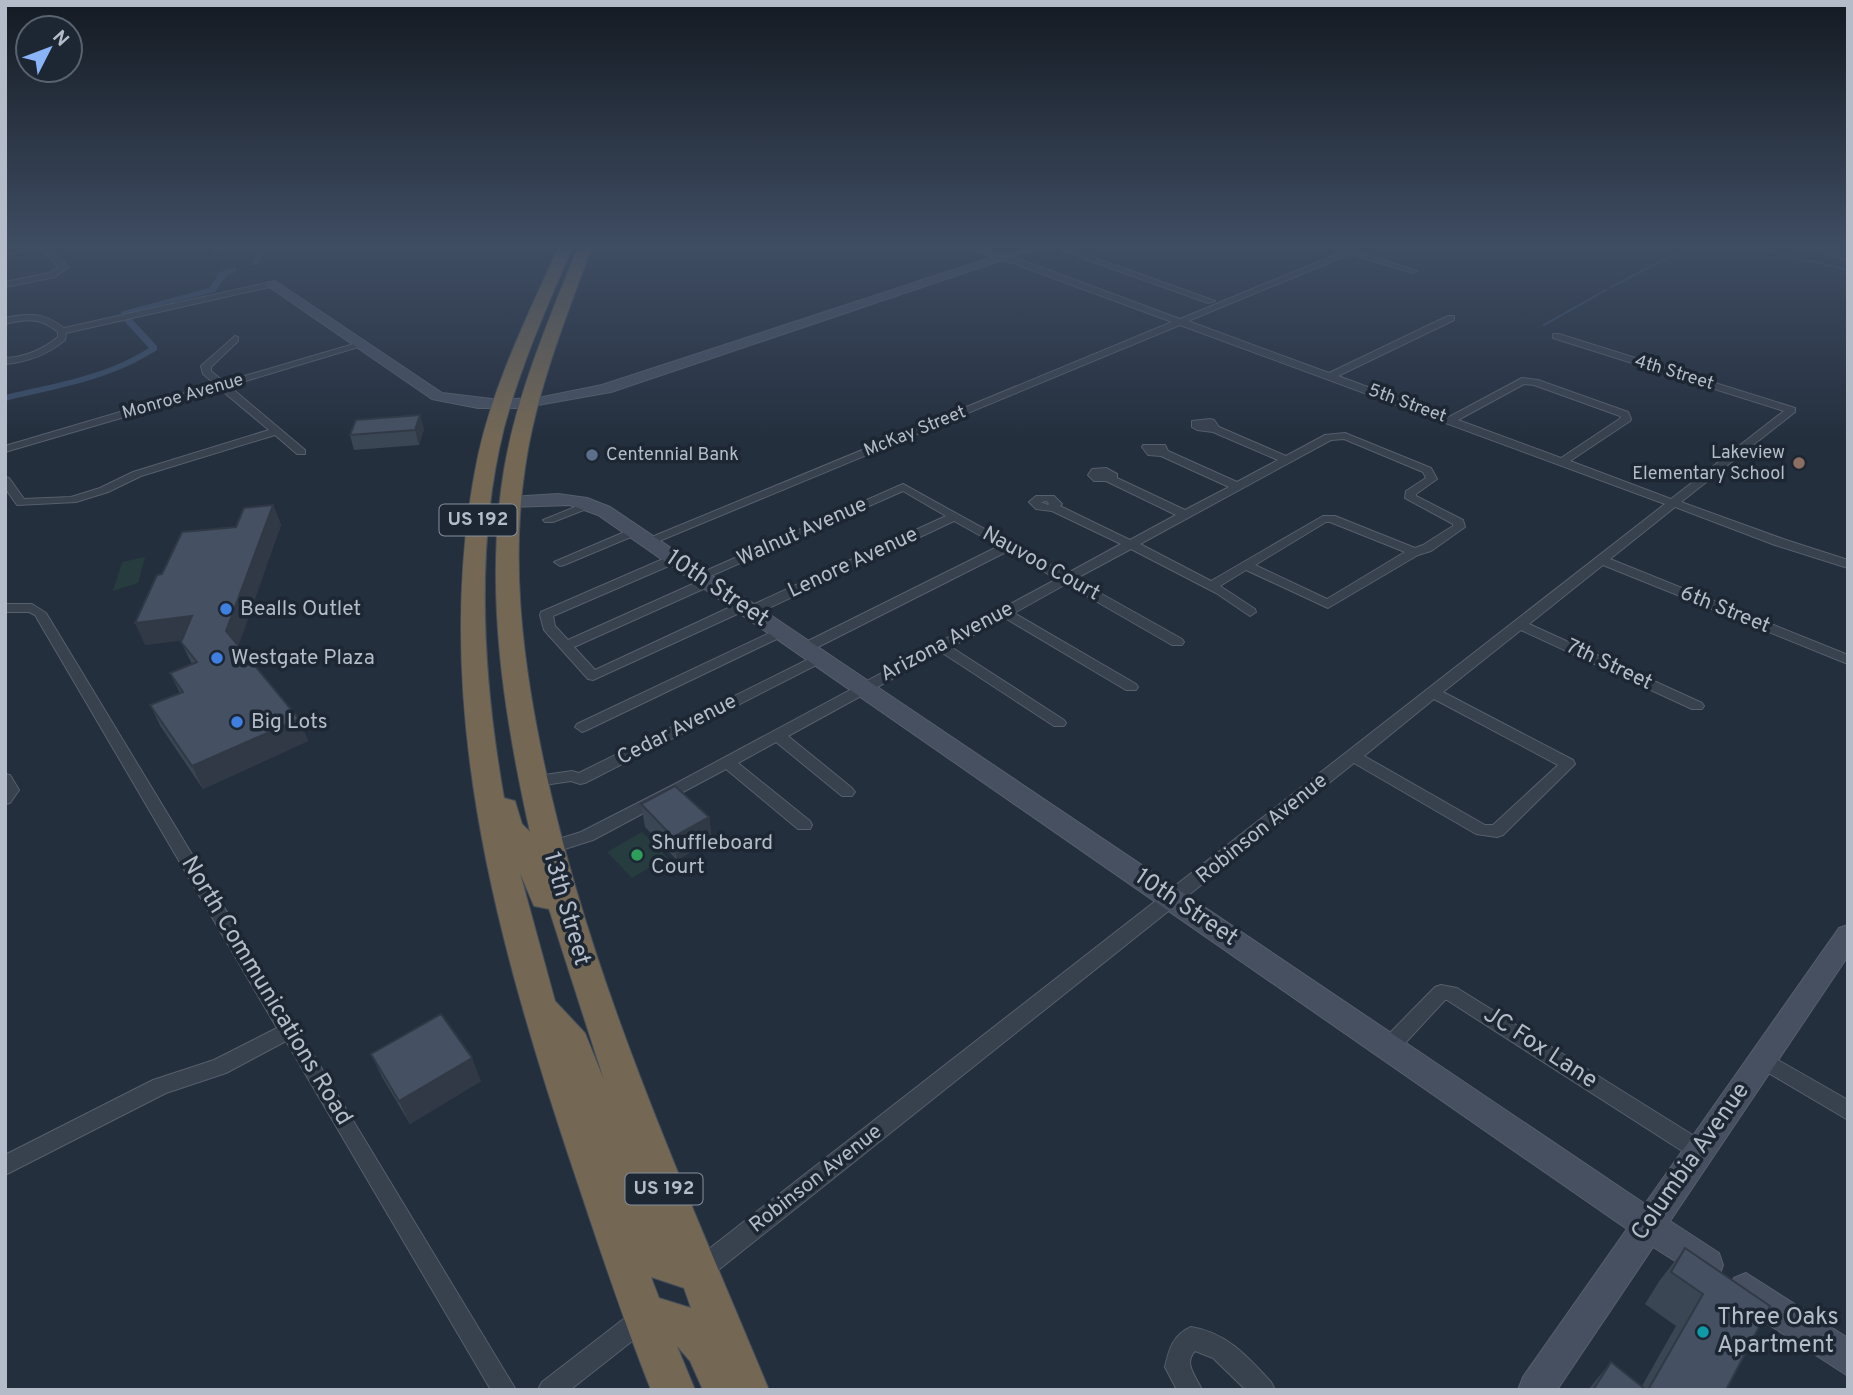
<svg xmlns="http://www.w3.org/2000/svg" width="1853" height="1395" font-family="Overpass,sans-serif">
<rect width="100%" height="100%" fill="#242f3e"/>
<!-- green -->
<g fill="#263c3f">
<polygon points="145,557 138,583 113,591 122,562"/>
<polygon points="642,832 667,857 632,878 607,852"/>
</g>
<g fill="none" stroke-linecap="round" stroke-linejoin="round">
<!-- stream -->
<g stroke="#394c67" stroke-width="2">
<polyline points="1740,244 1848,270"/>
<polyline points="1611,287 1695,244"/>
<polyline points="1544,325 1606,290"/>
</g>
<!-- canal -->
<g fill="#394c67" fill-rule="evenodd">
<polygon points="259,244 267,244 258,265 252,265"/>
<polygon points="233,268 236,268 236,272 226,276 215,292 129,313 129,317 126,318 120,312 209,288 220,272"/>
<path d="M125 318H131L157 346V350C111 380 58 388 5 401V395C55 383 105 376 149 348L125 322Z"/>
</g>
<!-- street casing -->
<g stroke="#565f6c" stroke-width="2">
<g id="street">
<polygon points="31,244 45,244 68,267 55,277 5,287 5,282 49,273 59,267 39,247 5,255 5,251"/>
<polygon points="1074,244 1086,244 1072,250 1215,301 1208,303 1060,250"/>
<path d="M1320 244H1332L1417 271 1413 273 1350 254 1188 321 1329 373 1448 316H1454V320L1338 376 1449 417 1522 378 1538 380 1628 412 1631 419 1630 421 1570 461 1671 499 1784 411 1553 338V334H1559L1795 408V412L1681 502 1783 539 1848 560V568L1775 545 1675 507 1610 559 1848 655V664L1603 565 1529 624 1702 703 1704 706 1702 709H1692L1521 630 1443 692 1573 760 1575 764 1503 835 1497 837 1476 834 1354 763 707 1279 699 1282 691 1279 688 1271 691 1263 1665 504 1180 325 652 544 648 545 642 541 1172 322 1002 259V255H1008L1180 319 1342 252ZM1524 384 1534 385 1620 416 1621 418 1561 458 1458 420ZM1434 699 1558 765 1493 825H1485L1364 756Z"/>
<polygon points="1435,244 1466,247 1486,244 1466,251"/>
<polygon points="1785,244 1799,244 1848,256 1848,260"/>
<path d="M271 282 275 284 274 286 66 333 65 340C47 355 28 362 5 364V358C26 357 42 350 58 337V332C40 317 27 319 5 324V318C29 313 44 312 64 328Z"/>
<polygon points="235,336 238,337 238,341 211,367 211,371 224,382 357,343 365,345 229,386 305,450 305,454 297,454 275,435 141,476 108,492 76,502 17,505 5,488 5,477 9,478 24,499 71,497 100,488 133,472 269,430 220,389 5,452 5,446 215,384 203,374 201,366"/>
<path d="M1210 419 1214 420 1219 427 1286 456 1325 435 1345 433 1431 468 1437 479 1416 494V496L1463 520 1465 527 1431 551 1418 555 1328 608 1246 570 1220 586 1255 609 1256 612 1250 616 1216 593 1131 549 1075 579 1182 639 1184 642 1182 645H1172L1066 584 1014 613 1136 684 1138 687 1136 690H1126L1005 618 951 647 1064 720 1066 723 1064 726H1054L941 652 788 736 852 788 855 792 852 796H842L776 742 738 763 810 821 812 825 810 829H798L726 769 593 840 549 854 543 852 541 848 543 844 581 832 675 784 1057 579 1008 551 810 651H800L798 648 800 645 999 546 954 521 756 614H746V610L593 680 588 679 544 630 540 615 541 612 670 556H678L680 559 678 562 553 616 555 626 568 640 704 579H712L714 582 712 585 574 647 595 670 739 603H747L748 607 946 516 903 491 704 579 700 580 694 576 903 484 1066 574 1121 544 1052 511 1036 509 1029 502 1036 496H1054L1062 504 1060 506 1130 540 1176 515 1106 481H1094L1088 475 1092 469 1106 468 1117 474V478L1185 510 1229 487 1161 456 1148 455 1142 447 1143 445H1165L1168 451 1237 482 1278 460 1213 432 1197 430 1192 427V421ZM1344 439 1423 472 1426 478 1406 491 1405 498 1453 524V526L1423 545 1415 548 1335 516H1323L1211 581 1140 544 1331 440ZM1047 501 1049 504 1048 505 1041 502ZM1326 522H1330L1405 552 1327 599 1255 565Z"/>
<polygon points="590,501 594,502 594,506 553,522 545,522 543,520"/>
<polygon points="634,528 640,532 638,534 564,565 560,566 554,562"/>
<polygon points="5,604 32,604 46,613 516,1390 491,1390 286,1041 226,1073 166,1093 5,1175 5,1155 153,1080 214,1060 277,1028 35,615 29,612 5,612"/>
<polygon points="780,628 787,632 785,635 587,730 582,732 575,727 577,724"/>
<polygon points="819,654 826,658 824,661 585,783 580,784 571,781 531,787 526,786 523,782 526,778 531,777 572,771 579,773"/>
<polygon points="5,774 10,775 19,790 10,803 5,804"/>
<polygon points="1441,985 1457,988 1707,1144 1710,1151 1707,1158 1700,1160 1693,1158 1447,1000 1445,1000 1396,1053 1389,1055 1382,1053 1380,1047 1382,1041 1435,987"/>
<polygon points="1762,1051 1848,1100 1848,1120 1755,1065 1752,1059 1755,1053"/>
<polygon points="642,1308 650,1311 653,1319 650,1327 570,1390 538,1390 542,1382 634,1311"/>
<path d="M1191 1327C1226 1332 1248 1357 1271 1382L1275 1390H1246L1213 1358 1195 1351C1183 1364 1196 1376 1202 1390H1177L1165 1367C1169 1349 1173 1335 1191 1327Z"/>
</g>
</g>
<!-- secondary casing -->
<g stroke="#565f6c" stroke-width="2">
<g id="secondary">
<polygon points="206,244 219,244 226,250 216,252"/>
<path d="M961 244C978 244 995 253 1005 253 1019 253 1032 244 1050 244L611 392 521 408H478L432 399 265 284 275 281 442 393 500 400 543 397 602 385 993 257Z"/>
<polygon points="558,494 587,498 610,507 1645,1204 1839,928 1848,925 1848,956 1670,1221 1719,1253 1723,1265 1719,1277 1707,1281 1653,1247 1557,1390 1518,1390 1523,1377 1627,1229 598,515 570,505 510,507 502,502 510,497"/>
<polygon points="1746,1273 1848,1338 1848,1376 1734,1302 1729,1290 1734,1278"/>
</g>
</g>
<!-- highway casing -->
<g stroke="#434c59" stroke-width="2">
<path id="highway" d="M560 244H574C548 304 521 364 504 428 474 548 483 678 504 798L515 801 522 824 530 832C504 715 484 591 504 470 517 392 550 318 579 244H593C566 317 536 391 525 468 511 560 522 654 540 744 585 970 681 1178 769 1390H703L690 1361 677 1346 695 1390H651C620 1312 595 1234 568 1154 494 930 429 692 478 456 494 382 529 313 560 244ZM520 873 534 906 549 909 604 1080 585 1033 555 1001ZM651 1277 684 1288 691 1308 659 1298Z"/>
</g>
<!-- street -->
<use href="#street" fill="#38414e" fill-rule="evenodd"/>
<!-- secondary -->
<use href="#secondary" fill="#465061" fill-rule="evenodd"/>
<!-- highway -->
<use href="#highway" fill="#746855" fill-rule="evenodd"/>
</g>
<!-- wall -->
<g fill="#3b4654">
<polygon points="503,244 515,244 514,246 504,246"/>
<polygon points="424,429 419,445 354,450 350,435"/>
<polygon points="273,505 281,525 238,645 299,719 308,741 203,789 161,727 150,705 180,693 170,673 192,664 181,642 182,640 145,645 162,574 236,527"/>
<polygon points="641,804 709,817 712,840 677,860 645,827"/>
<polygon points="371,1054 481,1081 410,1124 382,1077"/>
<polygon points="1685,1248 1770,1306 1726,1390 1588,1390 1611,1362 1642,1386 1676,1326 1645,1304 1660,1280"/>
</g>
<!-- shaded-wall -->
<g fill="#303945">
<polygon points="420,415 424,429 419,445 415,430"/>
<polygon points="273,505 281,525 236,653 226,631"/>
<polygon points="192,616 202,638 145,645 135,623"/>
<polygon points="299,719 308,741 203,789 192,766"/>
<polygon points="709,817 712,840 677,860 673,837"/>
<polygon points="472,1058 481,1081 410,1124 399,1101"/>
</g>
<!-- building -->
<g fill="#455162" stroke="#303945" stroke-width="2">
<polygon points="420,415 415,430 350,435 356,420"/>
<polygon points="273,505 226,631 299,719 192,766 150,705 183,692 170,673 197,662 181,642 192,616 135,623 157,575 162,574 182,532 236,527 244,508"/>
<polygon points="675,786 709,817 673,837 641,804"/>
<polygon points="441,1014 472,1058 399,1101 371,1054"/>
<polygon points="1685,1248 1770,1306 1726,1390 1648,1390 1703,1294 1671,1272"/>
<polygon points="1611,1362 1646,1390 1593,1390"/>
</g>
<!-- sky -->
<linearGradient id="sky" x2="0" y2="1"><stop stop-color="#141a22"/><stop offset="0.56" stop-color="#3f4d63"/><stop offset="1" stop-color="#3f4d63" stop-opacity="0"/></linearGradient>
<rect width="1853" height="439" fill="url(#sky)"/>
<!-- markers -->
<circle fill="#5c6f8a" stroke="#1d2633" stroke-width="2.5" cx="592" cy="455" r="7"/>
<circle fill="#8d6e63" stroke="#1d2633" stroke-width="2.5" cx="1799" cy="463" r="7"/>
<g fill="#3f7fe0" stroke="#1d2633" stroke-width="2.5">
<circle cx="226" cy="609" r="7"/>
<circle cx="217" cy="658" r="7"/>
<circle cx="237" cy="722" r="7"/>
</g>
<circle fill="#2e9e5b" stroke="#1d2633" stroke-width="2.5" cx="637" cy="855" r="7"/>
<circle fill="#0f9aa8" stroke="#1d2633" stroke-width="2.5" cx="1703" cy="1332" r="7"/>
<g text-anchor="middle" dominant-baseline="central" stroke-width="7" stroke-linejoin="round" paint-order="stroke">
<!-- far-street labels -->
<g font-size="18" fill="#b4bcc9" stroke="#1d2633">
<text transform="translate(1674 373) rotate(17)">4th Street</text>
<text transform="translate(183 397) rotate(-16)">Monroe Avenue</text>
<text transform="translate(1407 404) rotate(20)">5th Street</text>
<text transform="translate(915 432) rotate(-22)">McKay Street</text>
</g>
<!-- far-poi labels -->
<g font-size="18" fill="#b4bcc9" stroke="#1d2633" text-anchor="end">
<text x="1785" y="453">Lakeview<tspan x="1785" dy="21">Elementary School</tspan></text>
<text x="606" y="455" text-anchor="start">Centennial Bank</text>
</g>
<!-- shield labels -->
<g fill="#1d2633" stroke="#878f9c" stroke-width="2">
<rect x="439.5" y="504.5" width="77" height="31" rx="5"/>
<rect x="625.5" y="1173.5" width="77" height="31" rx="5"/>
</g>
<g font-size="19" font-weight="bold" fill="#b4bcc9">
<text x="478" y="520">US 192</text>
<text x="664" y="1189">US 192</text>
</g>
<!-- street labels -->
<g font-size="21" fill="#b4bcc9" stroke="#1d2633">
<text transform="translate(802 532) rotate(-24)">Walnut Avenue</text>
<text transform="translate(853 563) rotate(-25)">Lenore Avenue</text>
<text transform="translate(1041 564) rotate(29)">Nauvoo Court</text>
<text transform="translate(1725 610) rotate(22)">6th Street</text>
<text transform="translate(947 642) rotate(-28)">Arizona Avenue</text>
<text transform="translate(1609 665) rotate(25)">7th Street</text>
<text transform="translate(677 730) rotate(-27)">Cedar Avenue</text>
<text transform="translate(1262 829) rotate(-39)">Robinson Avenue</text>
<text transform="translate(816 1179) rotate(-38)">Robinson Avenue</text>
</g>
<!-- poi labels -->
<g font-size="21" fill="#b4bcc9" stroke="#1d2633" text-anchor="start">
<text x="240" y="609">Bealls Outlet</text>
<text x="231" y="658">Westgate Plaza</text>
<text x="251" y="722">Big Lots</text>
<text x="651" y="843">Shuffleboard<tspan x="651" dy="24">Court</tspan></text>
</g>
<!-- near-street labels -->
<g font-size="24" fill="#b4bcc9" stroke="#1d2633">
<text transform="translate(717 589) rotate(34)">10th Street</text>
<text transform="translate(1186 908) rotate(34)">10th Street</text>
<text transform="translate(566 909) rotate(74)">13th Street</text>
<text transform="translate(266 991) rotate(59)">North Communications Road</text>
<text transform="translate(1540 1048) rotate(33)">JC Fox Lane</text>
<text transform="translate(1691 1162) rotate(-55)">Columbia Avenue</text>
</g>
<!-- near-poi labels -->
<g font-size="24" fill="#b4bcc9" stroke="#1d2633" text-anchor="start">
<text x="1717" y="1318">Three Oaks<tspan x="1717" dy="28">Apartment</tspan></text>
</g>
</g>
<!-- border -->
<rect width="1853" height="1395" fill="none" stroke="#b4bcc9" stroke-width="14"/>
<!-- north arrow -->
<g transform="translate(49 49) rotate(48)"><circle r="33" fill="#1d2633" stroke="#59626f" stroke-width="2"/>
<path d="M0-5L12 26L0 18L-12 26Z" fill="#8ab4f8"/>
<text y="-10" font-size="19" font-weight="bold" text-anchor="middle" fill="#b4bcc9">N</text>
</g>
</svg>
